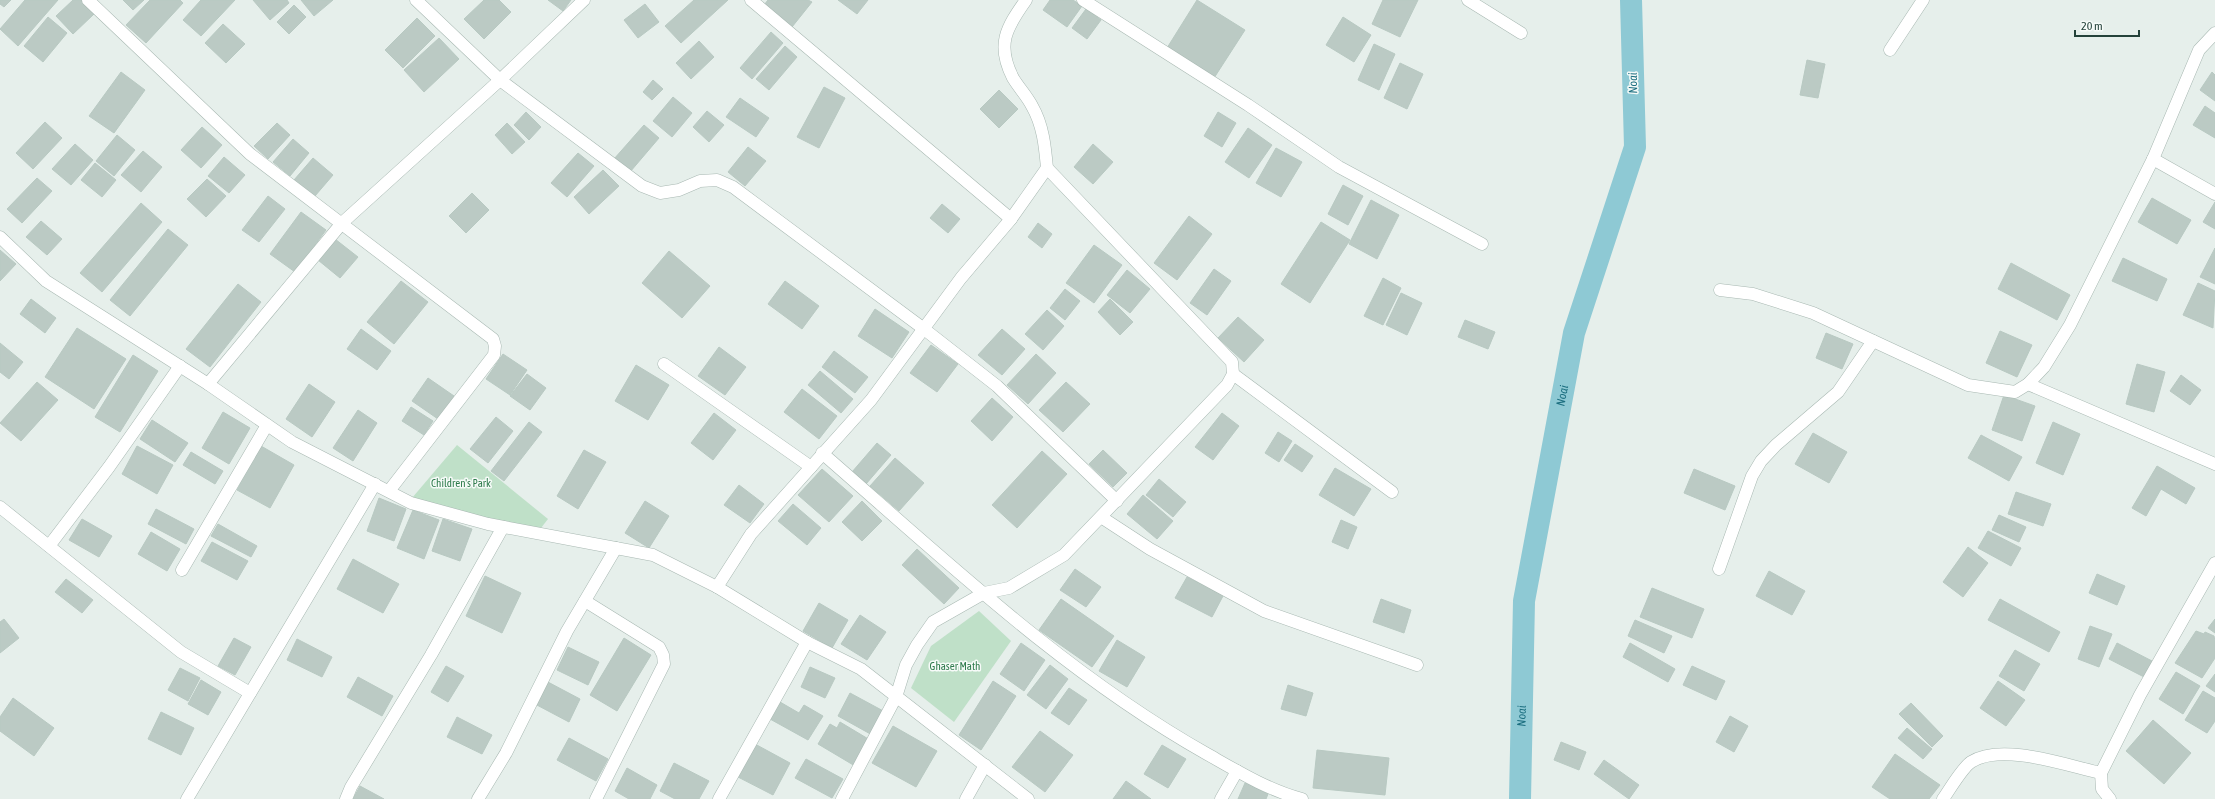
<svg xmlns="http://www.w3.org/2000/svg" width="2215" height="799" font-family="'Asap Condensed',sans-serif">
<rect width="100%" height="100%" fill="#e6efeb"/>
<!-- green -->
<g fill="#bfe0c8">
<polygon points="457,445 548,519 541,528 492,521 412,498"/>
<polygon points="979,611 1011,641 954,722 911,688 931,646"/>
</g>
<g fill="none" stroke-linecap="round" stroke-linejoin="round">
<!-- canal -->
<path stroke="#8ec9d4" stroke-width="22" id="s1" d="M1520 799 1524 601 1574 333 1635 147 1631 0"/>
</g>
<!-- building -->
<g fill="#bbcac4" stroke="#b8c9c2">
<polygon points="0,0 11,0 4,7 0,4"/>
<polygon points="25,0 58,0 18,46 0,29"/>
<polygon points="73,0 81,0 94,14 73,34 56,16"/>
<polygon points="123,0 144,0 133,10"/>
<polygon points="150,0 180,0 183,3 146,43 126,25"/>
<polygon points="201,0 235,0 201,36 183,20"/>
<polygon points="253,0 287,0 289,3 270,20"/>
<polygon points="301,0 333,0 314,16"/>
<polygon points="484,0 499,0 511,12 484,39 464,19"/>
<polygon points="548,0 571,0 563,11"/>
<polygon points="694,0 728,0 681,43 665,26"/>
<polygon points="768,0 808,0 812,2 792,27 764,5"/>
<polygon points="838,0 868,0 857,14"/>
<polygon points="1050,0 1073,0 1082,6 1067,27 1043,10"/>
<polygon points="1197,0 1245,30 1214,78 1167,48"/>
<polygon points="1383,0 1418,0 1400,37 1372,24"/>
<polygon points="645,4 659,22 638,38 624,20"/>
<polygon points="294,5 306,17 289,34 277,22"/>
<polygon points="1086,9 1101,20 1087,39 1072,28"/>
<polygon points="48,17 67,33 43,62 24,46"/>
<polygon points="1343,17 1371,35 1354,62 1326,45"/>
<polygon points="417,18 435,36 403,68 385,50"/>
<polygon points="223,24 245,44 226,63 205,43"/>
<polygon points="771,32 783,43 752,79 740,68"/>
<polygon points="439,38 459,59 424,92 404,70"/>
<polygon points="699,41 714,57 691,79 676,63"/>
<polygon points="1374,44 1395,54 1379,90 1358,80"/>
<polygon points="785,46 797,57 769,90 756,79"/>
<polygon points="1807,60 1825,64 1818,98 1800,95"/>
<polygon points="1400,63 1423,74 1407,109 1384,98"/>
<polygon points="121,72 145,90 114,133 89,116"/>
<polygon points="2212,72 2215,75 2215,101 2200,90"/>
<polygon points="653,80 663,89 652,100 643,92"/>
<polygon points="824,87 845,98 819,148 797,137"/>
<polygon points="999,90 1018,109 999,128 980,109"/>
<polygon points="673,97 692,113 672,137 653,121"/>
<polygon points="740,98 769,118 756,137 726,117"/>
<polygon points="2205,106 2215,113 2215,138 2193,125"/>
<polygon points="707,111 724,125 709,142 693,127"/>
<polygon points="526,112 541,127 529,140 514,125"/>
<polygon points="1218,112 1236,123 1222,147 1204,136"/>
<polygon points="45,122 62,138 33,169 16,153"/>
<polygon points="277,123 290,135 268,159 254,146"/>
<polygon points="507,123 525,142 512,154 495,135"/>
<polygon points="644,125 659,138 630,172 614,159"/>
<polygon points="202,127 222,145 201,168 181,150"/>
<polygon points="1248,128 1272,145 1249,178 1225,162"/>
<polygon points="117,135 135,150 114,176 96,161"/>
<polygon points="293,139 309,153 290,176 273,162"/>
<polygon points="75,144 93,160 71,185 52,169"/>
<polygon points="1093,144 1113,162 1093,184 1074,167"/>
<polygon points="748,147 766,161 745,186 728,172"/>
<polygon points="1276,148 1302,162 1281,197 1256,183"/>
<polygon points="143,151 162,167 141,192 121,175"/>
<polygon points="578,153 594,166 567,197 551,183"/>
<polygon points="224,157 245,175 229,193 208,176"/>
<polygon points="313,158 333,175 315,196 294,180"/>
<polygon points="95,163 116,180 102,197 81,180"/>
<polygon points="603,170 619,186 589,214 574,197"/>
<polygon points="37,178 52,191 22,223 7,209"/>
<polygon points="207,179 226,196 206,217 187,199"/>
<polygon points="1343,185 1363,196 1348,225 1328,214"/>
<polygon points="472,193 489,210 466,233 449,216"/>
<polygon points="268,196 285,209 259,242 242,230"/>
<polygon points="2152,198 2191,220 2177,244 2138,222"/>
<polygon points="1371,200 1399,215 1377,259 1349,244"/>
<polygon points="2215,202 2215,229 2203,222"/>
<polygon points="141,203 162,222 102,292 80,273"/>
<polygon points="942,204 960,219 948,233 930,218"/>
<polygon points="301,212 326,230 295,272 270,254"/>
<polygon points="1189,216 1212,234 1177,280 1154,263"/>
<polygon points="41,221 62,239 47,255 26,237"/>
<polygon points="1321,222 1350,240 1310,303 1281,284"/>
<polygon points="1038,223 1052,234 1042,248 1028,237"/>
<polygon points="168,229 188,245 130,316 110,300"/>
<polygon points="335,239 358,257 340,278 318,260"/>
<polygon points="1094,245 1122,265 1094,303 1066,283"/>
<polygon points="2215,248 2215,284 2200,277"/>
<polygon points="0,250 16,264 0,281"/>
<polygon points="669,251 710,286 682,318 642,283"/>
<polygon points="2123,258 2167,279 2157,301 2112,281"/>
<polygon points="2011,263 2070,295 2057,320 1998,289"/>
<polygon points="1214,269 1231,281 1207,315 1190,303"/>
<polygon points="1127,270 1150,289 1130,313 1107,295"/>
<polygon points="1383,278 1401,288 1383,325 1364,316"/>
<polygon points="401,281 428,302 394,344 367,322"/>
<polygon points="785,281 819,306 802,329 768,304"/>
<polygon points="2198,283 2215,291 2213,328 2183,315"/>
<polygon points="238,284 261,302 210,367 186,349"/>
<polygon points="1065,289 1080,301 1065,320 1050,308"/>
<polygon points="1401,293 1422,303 1407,335 1386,325"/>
<polygon points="31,299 56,318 45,333 20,314"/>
<polygon points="1110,299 1133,322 1120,335 1098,312"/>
<polygon points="875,309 909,332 892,358 858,336"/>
<polygon points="1047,310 1064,326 1043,350 1025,334"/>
<polygon points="1238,317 1264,340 1244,362 1218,338"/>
<polygon points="1465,320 1495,332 1488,349 1458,337"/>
<polygon points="77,328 126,359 94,409 45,377"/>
<polygon points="361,329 391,351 377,370 347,349"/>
<polygon points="1002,329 1025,349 1002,375 978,355"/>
<polygon points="2000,331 2032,345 2017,377 1986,363"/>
<polygon points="1826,333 1853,344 1842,369 1816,358"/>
<polygon points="0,343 23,362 9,379 0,372"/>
<polygon points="931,345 958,364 937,392 910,373"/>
<polygon points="719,347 746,367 725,395 698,376"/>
<polygon points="834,351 868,377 855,393 822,367"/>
<polygon points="503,354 527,370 510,395 486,379"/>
<polygon points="1036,354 1056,373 1028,404 1007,385"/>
<polygon points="133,355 158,371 120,432 95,417"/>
<polygon points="2137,364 2165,372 2154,412 2126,404"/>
<polygon points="636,365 669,385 648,420 615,401"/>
<polygon points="820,371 853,399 841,413 808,385"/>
<polygon points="527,374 546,388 530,410 510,396"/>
<polygon points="2181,375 2201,390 2190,405 2170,391"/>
<polygon points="428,378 454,396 438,419 412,401"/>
<polygon points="37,382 58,400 21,441 0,423"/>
<polygon points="1066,382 1090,404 1063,432 1039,410"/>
<polygon points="309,384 335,402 312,437 286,419"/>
<polygon points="802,389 837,416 819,439 784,412"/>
<polygon points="2004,395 2035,406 2022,441 1992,430"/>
<polygon points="992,398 1013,417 992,441 971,421"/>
<polygon points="411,407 433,421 424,435 402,421"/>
<polygon points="358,410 377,423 353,461 333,448"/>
<polygon points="223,412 250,428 229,464 202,448"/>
<polygon points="714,413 736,430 713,460 691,443"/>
<polygon points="1222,413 1239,426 1213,460 1195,447"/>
<polygon points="496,417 513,431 488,463 470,449"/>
<polygon points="152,420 188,443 175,462 140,439"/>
<polygon points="529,422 542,432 504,481 491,471"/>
<polygon points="2053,422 2080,434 2063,475 2036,463"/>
<polygon points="1278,432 1292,441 1279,462 1265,453"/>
<polygon points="1813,433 1847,452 1829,483 1795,464"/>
<polygon points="1981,435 2022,457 2009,481 1968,458"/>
<polygon points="877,443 891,455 866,484 852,472"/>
<polygon points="1295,444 1313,456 1302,472 1284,460"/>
<polygon points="137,446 173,465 157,494 122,474"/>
<polygon points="261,446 294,465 270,508 237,490"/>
<polygon points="584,450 606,462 578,509 557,496"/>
<polygon points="1103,450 1127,473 1113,487 1089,464"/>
<polygon points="1042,451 1067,474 1017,528 992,505"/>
<polygon points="191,452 223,471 215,484 183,465"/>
<polygon points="895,458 924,483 899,511 870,486"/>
<polygon points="2157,466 2195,488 2186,504 2161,489 2146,516 2132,508"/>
<polygon points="1335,468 1371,489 1354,516 1319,495"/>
<polygon points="822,469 853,496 829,522 798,495"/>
<polygon points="1694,469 1735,486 1725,510 1684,493"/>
<polygon points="1159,479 1186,502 1173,517 1146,495"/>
<polygon points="739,485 764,504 750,523 724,505"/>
<polygon points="2016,492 2051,504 2043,526 2008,514"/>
<polygon points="1143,495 1173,521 1157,539 1127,514"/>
<polygon points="379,498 406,509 394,541 367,531"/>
<polygon points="645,501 669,516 649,548 625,533"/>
<polygon points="862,501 882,521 862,541 842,522"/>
<polygon points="793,504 821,528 807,545 778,521"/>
<polygon points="156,509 194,529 186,544 148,524"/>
<polygon points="413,510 439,520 424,559 397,548"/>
<polygon points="1999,515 2026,527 2019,542 1992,530"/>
<polygon points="82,519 112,536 99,557 69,540"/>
<polygon points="443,519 472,529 460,561 432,551"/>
<polygon points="1341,520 1357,527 1348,549 1332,542"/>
<polygon points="218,524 257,546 251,557 211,536"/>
<polygon points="1988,531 2021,548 2011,566 1978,548"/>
<polygon points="151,532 180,549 167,571 138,554"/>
<polygon points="212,542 248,561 237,580 201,561"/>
<polygon points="1968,547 1988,563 1963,597 1943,582"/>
<polygon points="917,549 959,588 944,604 902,565"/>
<polygon points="353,559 399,584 383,613 337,589"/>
<polygon points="1075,569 1101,587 1086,607 1060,590"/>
<polygon points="1769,571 1805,591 1792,615 1756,596"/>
<polygon points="2097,574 2125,586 2117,605 2089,593"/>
<polygon points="485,576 521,593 502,633 466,616"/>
<polygon points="1187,577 1223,596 1212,617 1175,598"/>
<polygon points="66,579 93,600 82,613 55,592"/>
<polygon points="1652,588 1704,609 1692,638 1640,617"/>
<polygon points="1061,599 1114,636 1092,667 1039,630"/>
<polygon points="1381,599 1411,610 1404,633 1373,622"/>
<polygon points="2000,599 2060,632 2049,652 1988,620"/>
<polygon points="819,603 848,620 832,648 803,631"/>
<polygon points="860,615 886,632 867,660 841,644"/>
<polygon points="4,619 19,638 0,653 0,622"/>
<polygon points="2215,619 2215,633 2208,628"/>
<polygon points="1635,620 1672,636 1664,653 1628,636"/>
<polygon points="2090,626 2112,634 2099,667 2078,659"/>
<polygon points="2196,631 2204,634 2205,632 2214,636 2215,641 2215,658 2202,678 2175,663"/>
<polygon points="234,638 251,647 235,675 218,666"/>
<polygon points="624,638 651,655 617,711 590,695"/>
<polygon points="297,639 332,657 322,677 287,660"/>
<polygon points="1117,640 1145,657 1127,687 1099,671"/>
<polygon points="1021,643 1045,660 1024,691 1000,674"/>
<polygon points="1630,643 1675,669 1668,682 1623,657"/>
<polygon points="2117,643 2154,662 2146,678 2109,659"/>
<polygon points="568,647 599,662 588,685 557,670"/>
<polygon points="2015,650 2040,664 2024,691 1999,676"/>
<polygon points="1050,665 1068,679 1046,709 1027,695"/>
<polygon points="446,666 464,676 448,702 431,692"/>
<polygon points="1692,666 1725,681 1716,700 1683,685"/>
<polygon points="810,667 835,678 825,698 801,687"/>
<polygon points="180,668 200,678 188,701 168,690"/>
<polygon points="2176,672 2200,686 2183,714 2159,699"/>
<polygon points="2215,674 2215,692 2206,686"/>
<polygon points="358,677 393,696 382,716 347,697"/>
<polygon points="201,680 221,692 208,715 188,704"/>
<polygon points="546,681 580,699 569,722 535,704"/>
<polygon points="993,681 1016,696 981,750 959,735"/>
<polygon points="1998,681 2025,700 2006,726 1980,708"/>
<polygon points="1288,685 1313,693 1306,716 1281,709"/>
<polygon points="1069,688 1087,700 1069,725 1051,713"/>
<polygon points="2203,691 2215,698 2215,721 2207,733 2185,720"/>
<polygon points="850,693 887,713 874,736 838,716"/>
<polygon points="13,698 54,728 34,756 0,731 0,717"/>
<polygon points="780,702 799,713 804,705 823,716 808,740 770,719"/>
<polygon points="1911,703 1943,736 1932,747 1899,714"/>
<polygon points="161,712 194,728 181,755 148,739"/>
<polygon points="1730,716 1748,726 1734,752 1716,742"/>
<polygon points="457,717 492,735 482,754 447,737"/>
<polygon points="2153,720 2191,753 2164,784 2126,751"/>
<polygon points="840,722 870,740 855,766 818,744 830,724 837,728"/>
<polygon points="893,726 937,751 916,787 872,763"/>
<polygon points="1907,728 1932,749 1923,759 1898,738"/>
<polygon points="1040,731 1073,755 1045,792 1012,767"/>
<polygon points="569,738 608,759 596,781 557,760"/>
<polygon points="1561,742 1586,752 1579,770 1554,760"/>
<polygon points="755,744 790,763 773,795 738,777"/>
<polygon points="1162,745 1186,759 1168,788 1144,774"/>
<polygon points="1317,750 1389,758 1385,795 1313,788"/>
<polygon points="1895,754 1940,785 1929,799 1890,799 1872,787"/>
<polygon points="806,759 843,779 832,798 795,778"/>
<polygon points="1604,760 1639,785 1629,799 1594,774"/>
<polygon points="674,763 709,781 699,799 675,799 660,791"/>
<polygon points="627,768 657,785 650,799 629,799 615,791"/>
<polygon points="1126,781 1151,799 1113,799"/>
<polygon points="1245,783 1268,794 1266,799 1238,799"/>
<polygon points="360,786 384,799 353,799"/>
</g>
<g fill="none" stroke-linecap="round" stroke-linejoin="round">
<!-- minor casing -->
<g stroke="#a8b8b2" stroke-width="13">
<g id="minor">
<polyline points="88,0 250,154 493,339 495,346 494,355 389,491"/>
<polyline points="416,0 500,80 642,186 660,193 679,190 700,181 717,180 733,187 924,329 997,386 1117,501"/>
<polyline points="751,0 1011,219"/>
<polyline points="1083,0 1248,105 1339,167 1482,244"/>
<polyline points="1468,0 1521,33"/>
<polyline points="1890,50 1923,0"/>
<polyline points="2153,159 2215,194"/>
<polyline points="0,237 46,281 208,384 292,442 411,503 488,524 653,555 717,587 807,642 861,669 1028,799"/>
<polyline points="1720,290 1753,294 1813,313 1968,385 2015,392 2028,384 2044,367 2070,325 2153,159 2199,50 2215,33"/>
<polyline points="664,364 811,467"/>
<polyline points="1233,374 1392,492"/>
<polyline points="208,384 342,223 500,80 584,0"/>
<polyline points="2028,384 2215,464"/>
<path d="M822 453C944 559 1065 674 1207 754 1237 771 1268 790 1302 799"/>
<polyline points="0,507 181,652 250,693"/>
<polyline points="1101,517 1150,549 1264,611 1417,665"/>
<polyline points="49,546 109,467 180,366"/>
<polyline points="1719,569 1752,476 1761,461 1776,445 1838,392 1873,341"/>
<polyline points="182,570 267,425"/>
<polyline points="717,587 751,534 871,400 961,278 1011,219 1047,168"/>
<polyline points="585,601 659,647 663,655 664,664 596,799"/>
<polyline points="187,799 375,484"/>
<polyline points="346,799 351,787 431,655 503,527"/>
<polyline points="478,799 506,753 567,631 616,548"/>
<polyline points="719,799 807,642"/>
<path d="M842 799 896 697 906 665 917 645 933 622 984 593 1009 588 1064 555 1227 385 1233 374 1232 362 1047 168C1045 146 1043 125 1032 106 1027 96 1019 88 1013 78 996 45 1006 28 1026 0"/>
<polyline points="966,799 985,765"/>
<polyline points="1221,799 1237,771"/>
<path d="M1943 799C1950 789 1962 768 1971 762 2002 742 2068 766 2101 773"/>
<polyline points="2110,799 2102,789 2101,773 2140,695 2215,563"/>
</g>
</g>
<!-- minor -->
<use href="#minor" stroke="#fff" stroke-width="12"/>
</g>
<g text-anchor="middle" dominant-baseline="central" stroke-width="3" stroke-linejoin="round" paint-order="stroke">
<!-- park labels -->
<g font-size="11" fill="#2d7a4b" stroke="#f7fbf9">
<text x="461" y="483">Children's Park</text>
<text x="955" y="666">Ghaser Math</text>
</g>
<!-- water labels -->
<g font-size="12" font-style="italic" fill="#1c6f80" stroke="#f7fbf9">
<text transform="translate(1633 83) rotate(-91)">Noai</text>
<text stroke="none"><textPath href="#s1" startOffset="407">Noai</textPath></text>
<text stroke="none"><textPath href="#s1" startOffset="83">Noai</textPath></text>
</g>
</g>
<!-- scale -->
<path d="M2075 30v6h64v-6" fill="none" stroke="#24423a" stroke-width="2"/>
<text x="2081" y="30" font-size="12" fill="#24423a" stroke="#f7fbf9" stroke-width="3" paint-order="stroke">20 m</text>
</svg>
